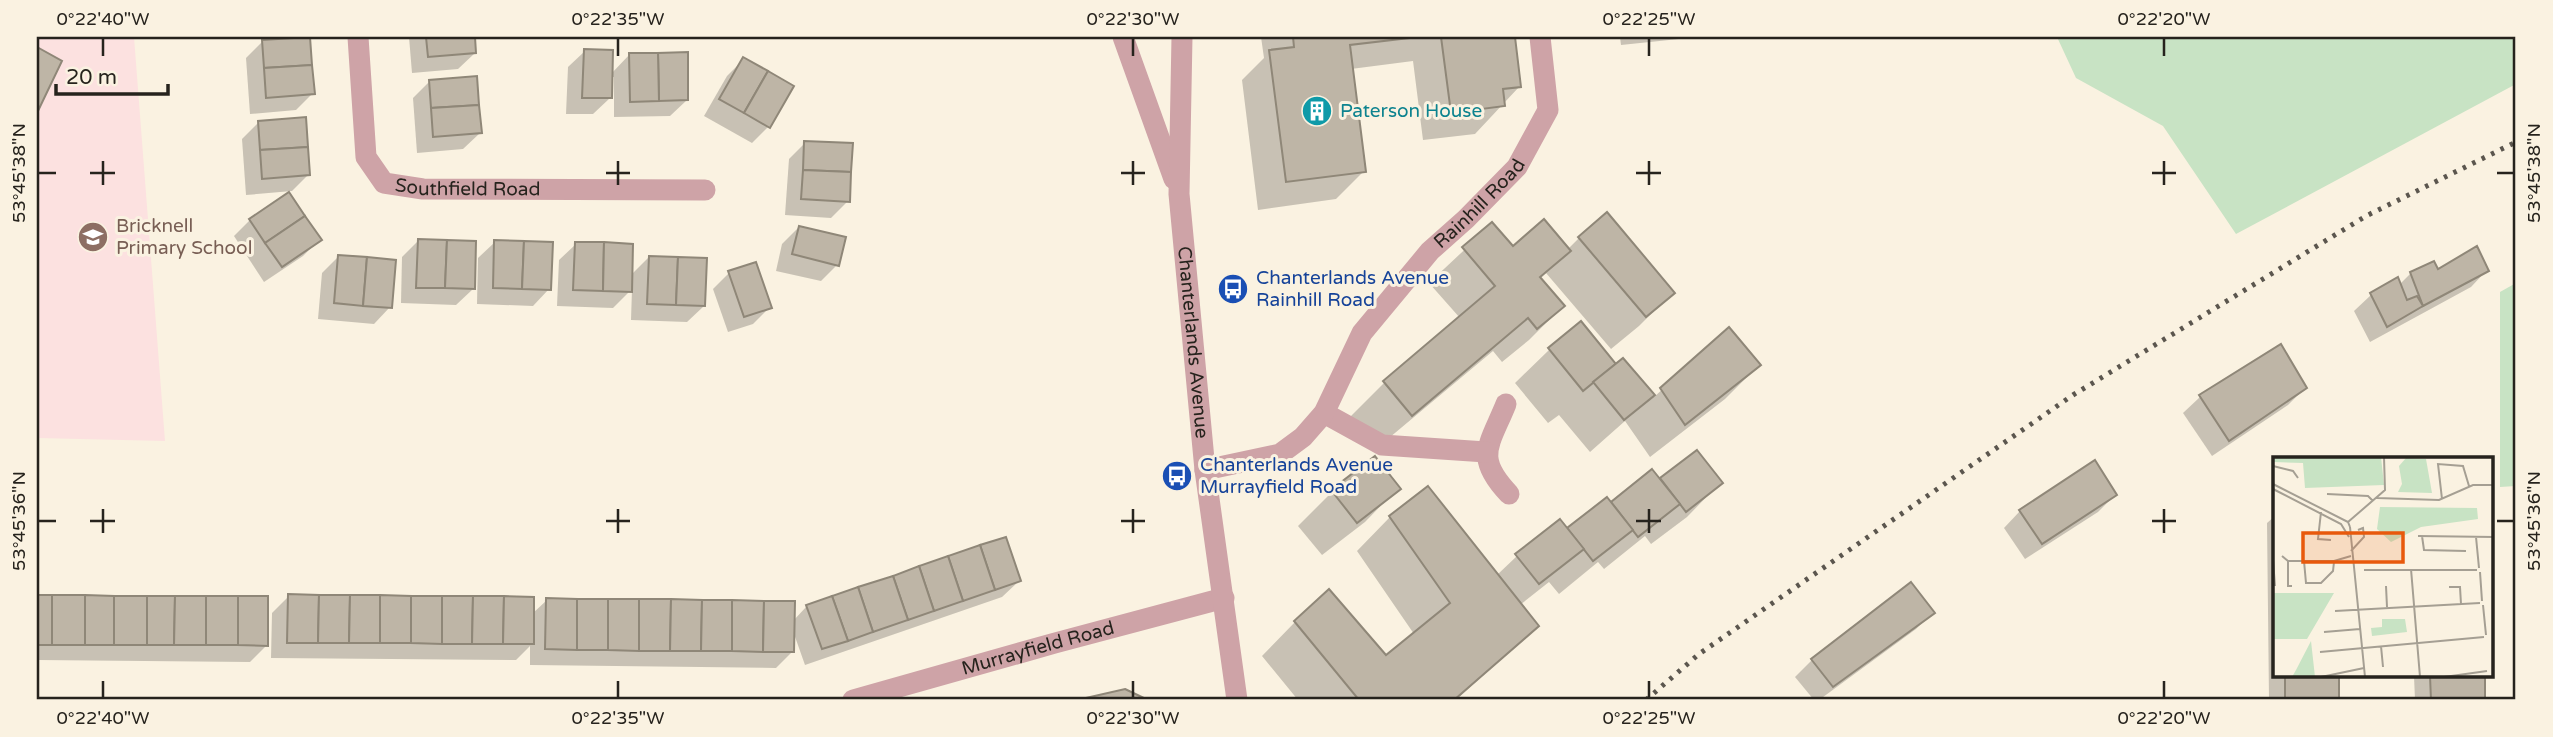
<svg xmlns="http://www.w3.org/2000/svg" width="2553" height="737" font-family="'Varela Round',sans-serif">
<rect width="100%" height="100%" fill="#faf2e1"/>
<!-- education -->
<polygon fill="#fce1e0" points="37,37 134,37 165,441 37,438"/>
<!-- green -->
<g fill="#c8e3c4">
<polygon points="2057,37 2516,37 2516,84 2236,234 2163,126 2076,78"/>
<polygon points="2516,283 2516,486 2500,487 2500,292"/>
</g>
<!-- shadow -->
<g fill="#0003">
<polygon points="409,37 473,37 475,53 458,69 412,73"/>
<polygon points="1261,37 1513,37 1519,87 1475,134 1423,140 1413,61 1351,69 1364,171 1336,199 1258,210 1242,80 1264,58"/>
<polygon points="1620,37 1698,37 1621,45"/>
<polygon points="263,41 313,93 296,110 250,114 246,58"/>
<polygon points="585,51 611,74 630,54 687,100 670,116 614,117 614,77 610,77 610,98 593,114 566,114 568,67"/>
<polygon points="744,59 768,127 752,143 704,116 727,76"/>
<polygon points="430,81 480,133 463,149 417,153 413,98"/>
<polygon points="258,123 308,175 292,191 246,195 242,139"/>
<polygon points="805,143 848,201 831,218 785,215 789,159"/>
<polygon points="250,220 319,240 303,256 264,282 234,236"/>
<polygon points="1492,224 1513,248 1568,249 1579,238 1673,292 1639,326 1611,349 1546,273 1540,279 1563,306 1529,340 1502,362 1493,351 1377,448 1350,417 1384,383 1460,318 1429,283"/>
<polygon points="799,227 837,265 821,281 776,271 782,244"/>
<polygon points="419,240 473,289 456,305 401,303 402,257"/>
<polygon points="495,242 549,289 533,306 477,304 478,258"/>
<polygon points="576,244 630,276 649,257 704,306 687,322 631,320 632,289 613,308 557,306 559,260"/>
<polygon points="338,257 390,307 374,324 318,319 322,273"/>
<polygon points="2487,270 2471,287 2370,342 2354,311 2371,295 2399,285 2411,273"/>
<polygon points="729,273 770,307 753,324 728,332 713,289"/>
<polygon points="1580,324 1616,366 1623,360 1654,397 1729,329 1759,365 1725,399 1650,457 1625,421 1590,452 1559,415 1548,423 1515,383 1549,350"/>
<polygon points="2281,347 2305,388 2288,405 2212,456 2183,413 2200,397"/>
<polygon points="1697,452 1720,483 1687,517 1651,544 1645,536 1604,569 1598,562 1559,594 1549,582 1520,605 1537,626 1456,700 1298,700 1262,656 1295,622 1385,658 1414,634 1357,551 1390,517 1497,575 1517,556 1567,530 1610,504 1652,472 1660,481"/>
<polygon points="1374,458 1398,488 1365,522 1322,555 1298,526 1332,492"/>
<polygon points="2115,495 2098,512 2025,559 2004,528 2020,511"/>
<polygon points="2275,516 2275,676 2337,676 2337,700 2269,700 2267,523"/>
<polygon points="1019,581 1002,597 805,665 793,631 793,651 776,668 530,665 530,646 516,660 271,658 272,613 289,596 532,614 547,600 793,621 807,606"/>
<polygon points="1911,584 1932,613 1916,629 1819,700 1814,700 1795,677 1812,660"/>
<polygon points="37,597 267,598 267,645 250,662 37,660"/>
<polygon points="2414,676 2483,676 2483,700 2415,700"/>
</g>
<!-- building -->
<g fill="#beb5a6" stroke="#8f8778" stroke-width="2">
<polygon points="310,37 312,65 264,68 262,40"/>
<polygon points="426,37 475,37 476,53 428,57"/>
<polygon points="1293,37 1418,37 1350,45 1366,172 1286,182 1269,50 1294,47"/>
<polygon points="1441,37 1515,37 1521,87 1503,89 1505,106 1451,113"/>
<polygon points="37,47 62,61 37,113"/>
<polygon points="584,49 613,50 612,98 582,98"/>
<polygon points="688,52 688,100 659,101 658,53"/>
<polygon points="629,53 658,53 659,101 630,102"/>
<polygon points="743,57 768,71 744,113 719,99"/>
<polygon points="312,65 315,94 266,98 264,68"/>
<polygon points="768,71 794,86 770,128 744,113"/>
<polygon points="477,76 479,105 431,108 429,80"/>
<polygon points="479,105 482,133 433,137 431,108"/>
<polygon points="306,117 308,147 260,150 258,121"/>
<polygon points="804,141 853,143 851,172 803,170"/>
<polygon points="308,147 310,175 262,179 260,150"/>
<polygon points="803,170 851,172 850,202 801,199"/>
<polygon points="289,192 305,216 265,243 249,219"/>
<polygon points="1607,212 1675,293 1646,317 1578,237"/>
<polygon points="305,216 322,240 282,267 265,243"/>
<polygon points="1544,219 1571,251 1540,277 1565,306 1537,329 1528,318 1412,416 1383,381 1495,286 1462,247 1492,222 1513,246"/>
<polygon points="799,226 846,237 839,266 792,254"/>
<polygon points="418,239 447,240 445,288 416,288"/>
<polygon points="447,240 476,241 475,289 445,288"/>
<polygon points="494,240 524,241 522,289 493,288"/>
<polygon points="524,241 553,242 551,290 522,289"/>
<polygon points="575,242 604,242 603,291 573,290"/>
<polygon points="604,242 633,244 632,292 603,291"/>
<polygon points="2477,246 2489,271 2423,306 2410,272 2434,261 2438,269"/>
<polygon points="338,255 367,257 363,306 334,303"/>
<polygon points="649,256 678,257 676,305 647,304"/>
<polygon points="367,257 396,260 392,308 363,306"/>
<polygon points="678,257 707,258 705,306 676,305"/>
<polygon points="756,262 772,308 744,317 728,271"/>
<polygon points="2398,277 2407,300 2417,296 2423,306 2387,327 2370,293"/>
<polygon points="1581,321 1616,364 1583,391 1548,348"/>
<polygon points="1729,327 1761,365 1685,425 1660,388"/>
<polygon points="2281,344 2307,388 2229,441 2199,395"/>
<polygon points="1623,358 1655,395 1624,420 1593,382"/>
<polygon points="1697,450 1723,483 1686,512 1660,478"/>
<polygon points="1375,456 1401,489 1357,523 1331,490"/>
<polygon points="2095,460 2117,495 2042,544 2019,510"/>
<polygon points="1652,469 1680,504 1638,537 1611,502"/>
<polygon points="1428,486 1539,626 1454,700 1359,700 1294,621 1329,589 1386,655 1450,603 1389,516"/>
<polygon points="1607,497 1633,530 1593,561 1567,528"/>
<polygon points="1560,519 1584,549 1539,584 1515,554"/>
<polygon points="1006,537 1021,581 995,590 980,545"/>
<polygon points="980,545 995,590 963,601 948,556"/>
<polygon points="948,556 963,601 934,611 919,566"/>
<polygon points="919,566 934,611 908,620 893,576"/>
<polygon points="893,576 908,620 873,632 858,587"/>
<polygon points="1911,582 1935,613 1833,687 1811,659"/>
<polygon points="858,587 873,632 848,641 832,596"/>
<polygon points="288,594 319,595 318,643 287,643"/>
<rect x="37" y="595" width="15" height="50"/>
<rect x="52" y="595" width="33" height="50"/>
<polygon points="85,595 114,596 114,645 85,645"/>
<polygon points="319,595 350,595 349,643 318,643"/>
<polygon points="350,595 380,595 380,643 349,643"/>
<polygon points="380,595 411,596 411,643 380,643"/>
<rect x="114" y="596" width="33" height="49"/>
<polygon points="147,596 175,596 174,645 147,645"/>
<polygon points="175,596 206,596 206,645 174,645"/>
<rect x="206" y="596" width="32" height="49"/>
<polygon points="238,596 268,596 268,646 238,645"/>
<polygon points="411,596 442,596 442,644 411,643"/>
<polygon points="442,596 473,596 472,644 442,644"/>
<polygon points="473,596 504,596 503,644 472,644"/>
<polygon points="504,596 534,597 534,644 503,644"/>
<polygon points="832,596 848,641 822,649 806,605"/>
<polygon points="546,598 577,599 577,650 545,649"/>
<rect x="577" y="599" width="31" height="51"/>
<polygon points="608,599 639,599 639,651 608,650"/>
<polygon points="639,599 671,599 670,651 639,651"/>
<polygon points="671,599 702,600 701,651 670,651"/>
<polygon points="702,600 732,600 732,651 701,651"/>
<polygon points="732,600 764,601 763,652 732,651"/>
<polygon points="764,601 795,601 794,652 763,652"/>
<rect x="2285" y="676" width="54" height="24"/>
<polygon points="2430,676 2485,676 2485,700 2431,700"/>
<polygon points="1125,689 1148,700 1077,700"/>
</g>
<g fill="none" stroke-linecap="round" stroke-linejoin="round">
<!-- minor -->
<g stroke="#cea3a7" stroke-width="21">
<path id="s1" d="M358 37 366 157 384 183 423 189 705 190"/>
<path d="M1506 404C1489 446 1474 457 1509 494"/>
<polyline points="1324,413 1382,445 1486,452"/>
<path id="s2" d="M1205 470 1280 454 1303 437 1324 413 1362 333 1430 251 1466 219 1517 167 1548 110 1540 37"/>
<path id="s3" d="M853 700 1055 643 1224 598"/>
</g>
<!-- tertiary -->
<g stroke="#cea3a7" stroke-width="21">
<polyline points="1123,37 1174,179"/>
<path id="s4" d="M1182 37 1179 194 1205 470 1237 700"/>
</g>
<!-- rail -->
<polyline stroke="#5b564e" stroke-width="5" stroke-dasharray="3.5 7" stroke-linecap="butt" points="1646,700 1699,654 2073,395 2366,216 2516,142"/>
</g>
<!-- ticks -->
<path fill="none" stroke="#26231d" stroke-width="2.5" d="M103 38V56M618 38V56M1133 38V56M1649 38V56M2164 38V56M103 161V185M618 161V185M1133 161V185M1649 161V185M2164 161V185M38 173H56M90 173H115M606 173H630M1121 173H1145M1636 173H1661M2152 173H2176M2497 173H2514M103 509V533M618 509V533M1133 509V533M1649 509V533M2164 509V533M38 521H56M90 521H115M606 521H630M1121 521H1145M1636 521H1661M2152 521H2176M2497 521H2514M103 681V698M618 681V698M1133 681V698M1649 681V698M2164 681V698"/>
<!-- icons -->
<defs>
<g id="building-disc" transform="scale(1.575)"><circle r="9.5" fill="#0f9aa8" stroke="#faf2e1"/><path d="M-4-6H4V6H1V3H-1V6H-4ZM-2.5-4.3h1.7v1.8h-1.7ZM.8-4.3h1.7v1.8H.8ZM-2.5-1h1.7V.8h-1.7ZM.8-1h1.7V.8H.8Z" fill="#fff"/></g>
<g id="school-disc" transform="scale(1.575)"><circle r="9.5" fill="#8d6e63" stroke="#faf2e1"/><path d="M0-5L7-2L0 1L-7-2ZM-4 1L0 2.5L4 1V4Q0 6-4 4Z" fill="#fff"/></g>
<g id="bus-disc" transform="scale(1.575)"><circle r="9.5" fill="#1a4fb4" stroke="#faf2e1"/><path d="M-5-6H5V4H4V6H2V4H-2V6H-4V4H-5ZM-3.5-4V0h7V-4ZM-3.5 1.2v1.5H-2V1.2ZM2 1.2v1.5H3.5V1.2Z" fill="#fff"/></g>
</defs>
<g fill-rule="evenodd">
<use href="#building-disc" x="1317" y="111"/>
<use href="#school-disc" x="93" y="237"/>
<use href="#bus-disc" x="1233" y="289"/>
<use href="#bus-disc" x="1177" y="476"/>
</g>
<g text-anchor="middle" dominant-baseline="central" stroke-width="6" stroke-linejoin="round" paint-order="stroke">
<!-- culture labels -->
<g font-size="19" fill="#0d838f" stroke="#faf2e1" text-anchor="start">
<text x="1340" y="111">Paterson House</text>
</g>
<!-- street labels -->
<g font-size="19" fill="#26231d" stroke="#faf2e1">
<text stroke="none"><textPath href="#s1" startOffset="236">Southfield Road</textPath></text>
<text stroke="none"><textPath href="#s2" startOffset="401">Rainhill Road</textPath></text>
<text stroke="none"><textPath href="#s4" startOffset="306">Chanterlands Avenue</textPath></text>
<text stroke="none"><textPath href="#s3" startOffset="192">Murrayfield Road</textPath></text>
</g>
<!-- education labels -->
<g font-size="19" fill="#785e54" stroke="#faf2e1" text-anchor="start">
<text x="116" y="226">Bricknell<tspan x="116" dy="22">Primary School</tspan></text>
</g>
<!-- transit labels -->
<g font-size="19" fill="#164399" stroke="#faf2e1" text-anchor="start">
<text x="1256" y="278">Chanterlands Avenue<tspan x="1256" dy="22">Rainhill Road</tspan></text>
<text x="1200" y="465">Chanterlands Avenue<tspan x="1200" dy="22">Murrayfield Road</tspan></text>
</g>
</g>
<!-- overview -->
<g transform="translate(2273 457)">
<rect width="220" height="220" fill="#faf2e1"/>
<path d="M1 0H108L111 28 32 31 30 6 1 5ZM133 1 153 2 159 36 125 35 129 27 126 9ZM107 50 204 51 205 62 148 70 118 85 104 72ZM0 136H61L34 182H0ZM109 162H132L134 175 99 179 98 171 109 170ZM38 184 42 220H19L23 213Z" fill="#c8e3c4"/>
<path fill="none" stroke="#a59f93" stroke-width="2" d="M0 9 20 14 25 21M0 27 75 65 77 70M0 32 68 67 76 80M54 37 95 39 100 44M104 41 166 43 200 28H221M169 42 165 7 190 9 196 29M48 55 45 82 58 83M75 65 112 33 111 0M77 70 92 220M145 79 221 80M149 79 151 93 193 94M203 80 206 111M78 94 91 80 90 71 85 73M9 99 15 104H61L78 99M0 103 2 129M15 104V129H19M31 104 33 126H48L60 114 61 105M138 112 147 220M91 113H204M207 115 209 144M113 129 114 150M176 130H187L188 147M210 148 213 178M62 154 207 146M51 175 87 172M108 189 110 210M47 195 211 180M48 220 91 211M171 220 214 214"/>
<path fill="#e8590c" fill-opacity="0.15" stroke="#e8590c" stroke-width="3.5" d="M30 76H130V105H30Z"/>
<rect width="220" height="220" fill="none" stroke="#26231d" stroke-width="3.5"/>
</g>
<!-- border -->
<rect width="2553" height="737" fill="none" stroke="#faf2e1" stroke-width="77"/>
<!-- scale -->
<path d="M56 84v10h112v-10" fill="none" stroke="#26231d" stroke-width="3.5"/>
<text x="66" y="84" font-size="21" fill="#26231d" stroke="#faf2e1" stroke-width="5" paint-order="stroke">20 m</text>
<rect x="38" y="38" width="2476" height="660" fill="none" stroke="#26231d" stroke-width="2.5"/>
<g font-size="18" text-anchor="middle" fill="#26231d">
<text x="103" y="25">0°22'40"W</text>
<text x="618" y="25">0°22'35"W</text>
<text x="1133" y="25">0°22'30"W</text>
<text x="1649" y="25">0°22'25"W</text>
<text x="2164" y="25">0°22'20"W</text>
<text transform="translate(19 173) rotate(-90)" y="6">53°45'38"N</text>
<text transform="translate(2534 173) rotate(-90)" y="6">53°45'38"N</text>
<text transform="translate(19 521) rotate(-90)" y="6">53°45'36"N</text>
<text transform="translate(2534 521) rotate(-90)" y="6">53°45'36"N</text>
<text x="103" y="724">0°22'40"W</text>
<text x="618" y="724">0°22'35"W</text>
<text x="1133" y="724">0°22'30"W</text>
<text x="1649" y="724">0°22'25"W</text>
<text x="2164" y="724">0°22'20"W</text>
</g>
</svg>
